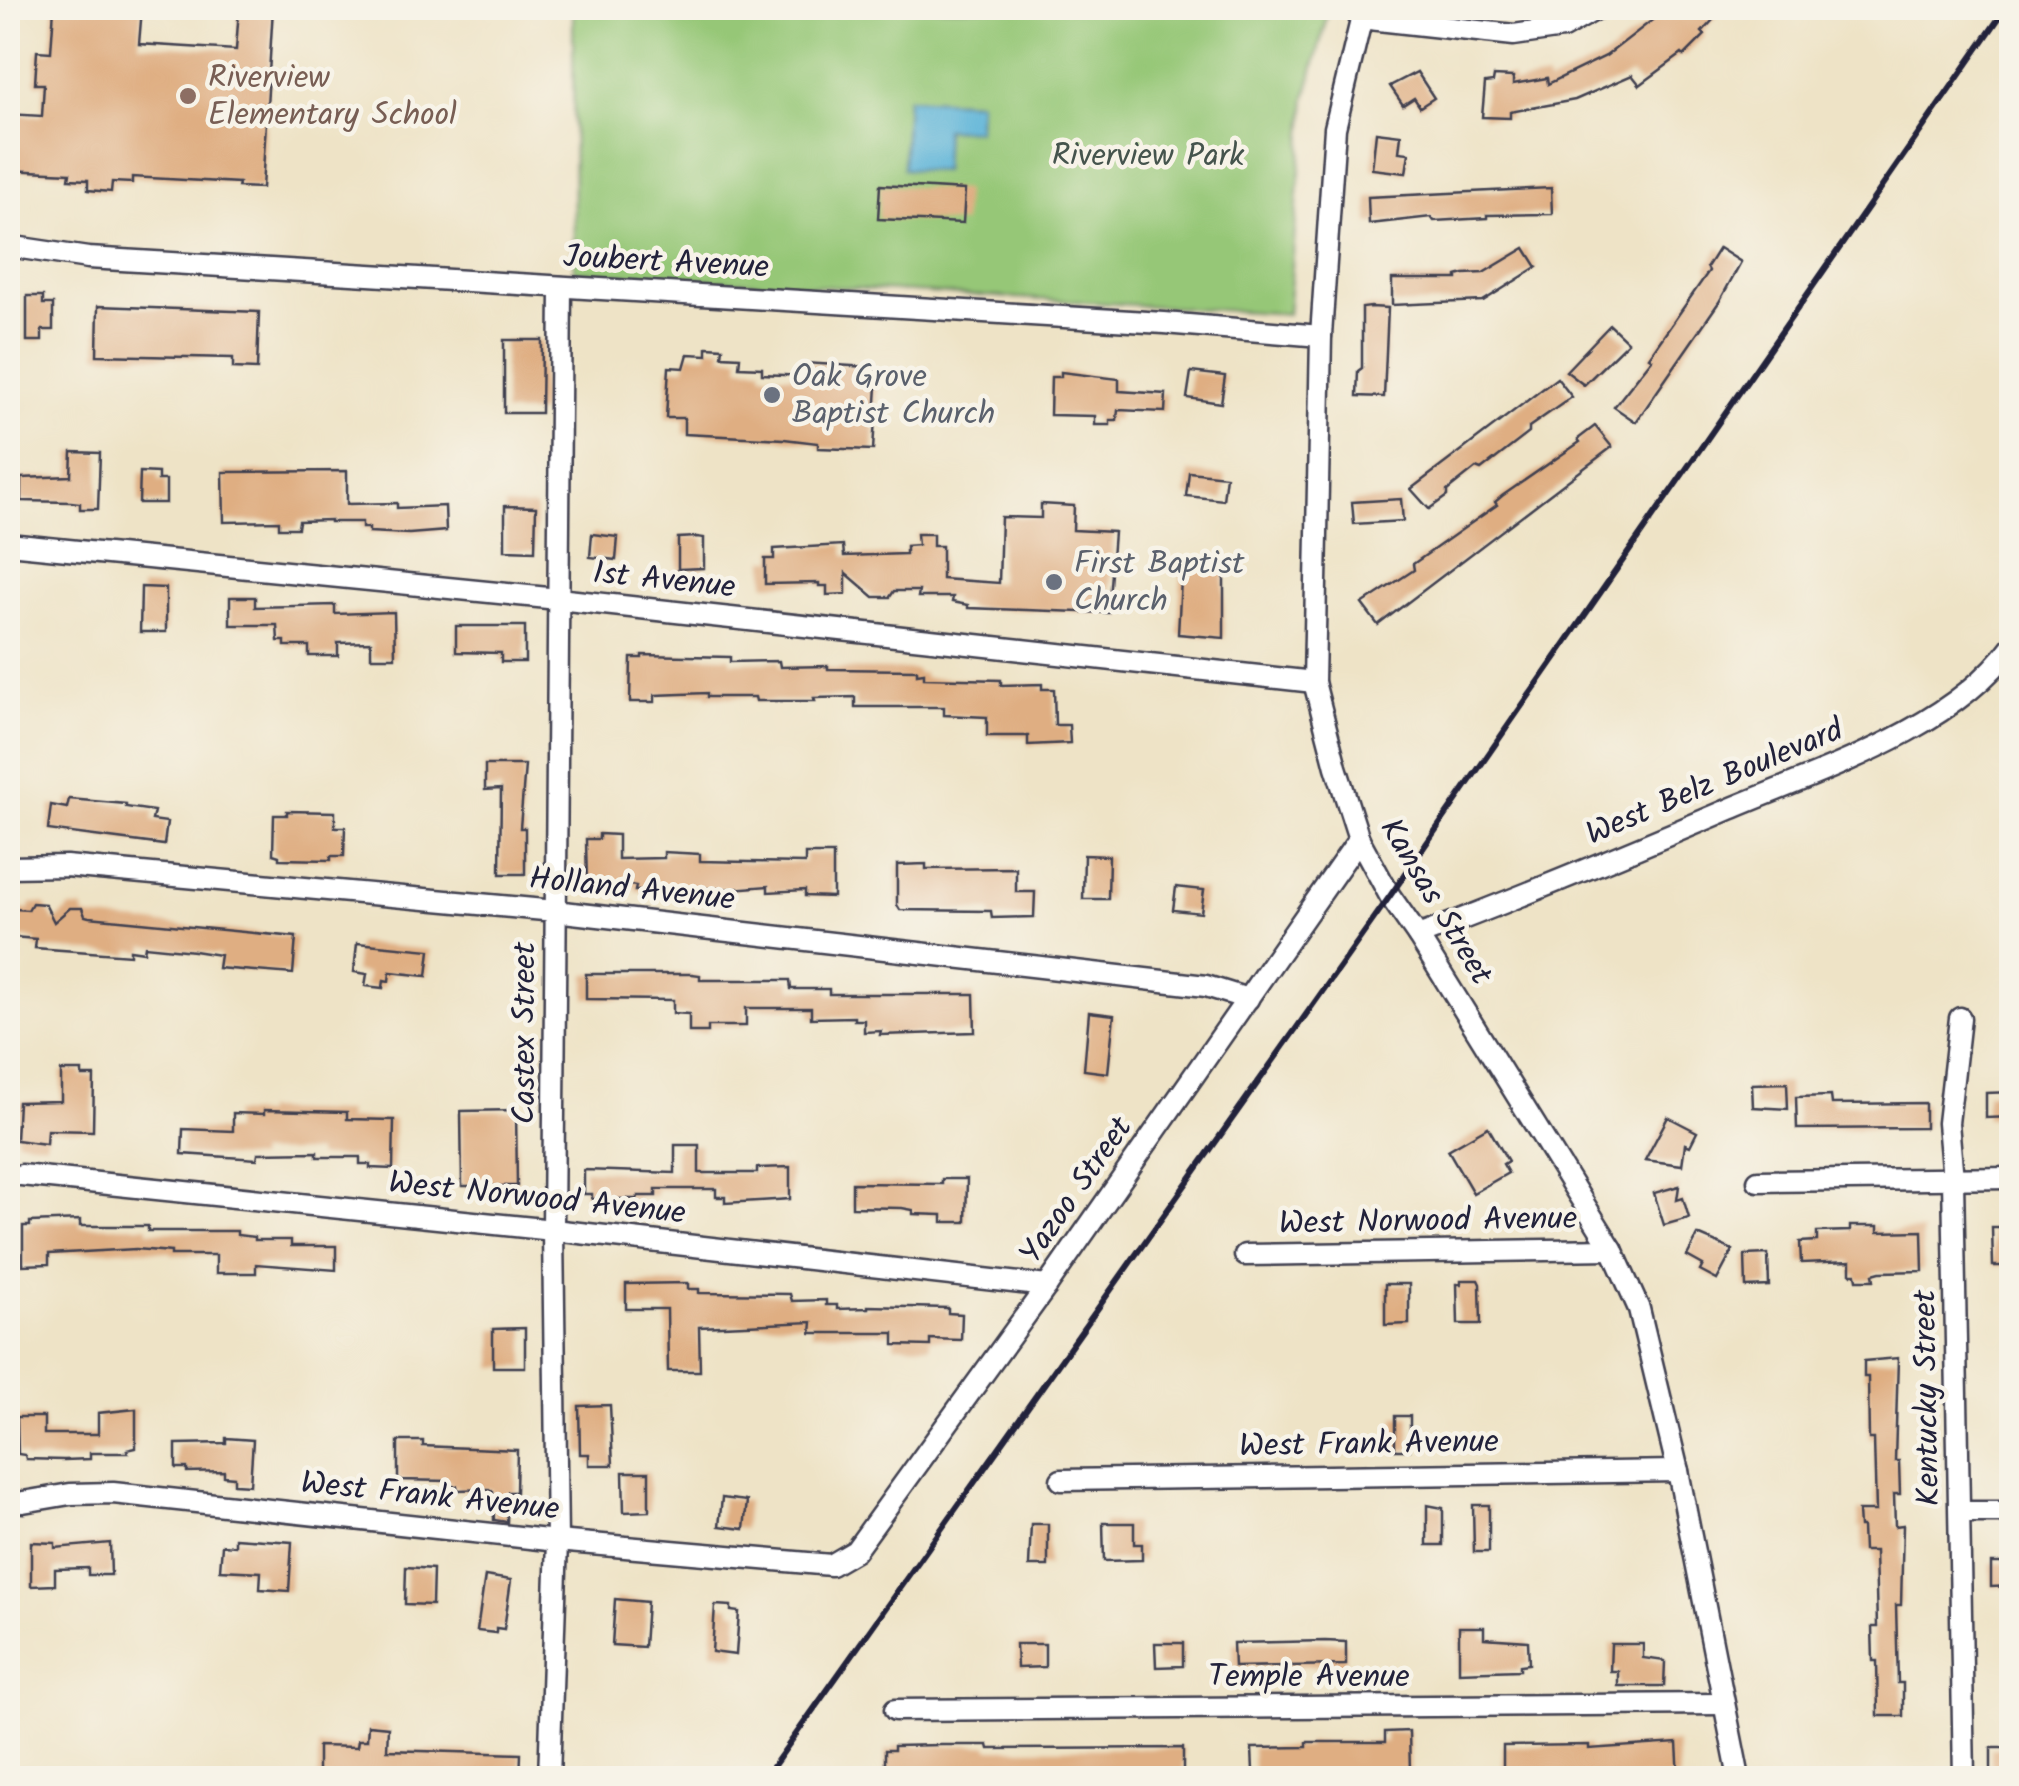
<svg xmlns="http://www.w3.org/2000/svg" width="2019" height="1786" font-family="Kalam,sans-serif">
<rect width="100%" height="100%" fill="#f7f3e8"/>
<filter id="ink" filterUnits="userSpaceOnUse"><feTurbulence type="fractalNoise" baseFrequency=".01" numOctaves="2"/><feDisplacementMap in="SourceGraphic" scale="20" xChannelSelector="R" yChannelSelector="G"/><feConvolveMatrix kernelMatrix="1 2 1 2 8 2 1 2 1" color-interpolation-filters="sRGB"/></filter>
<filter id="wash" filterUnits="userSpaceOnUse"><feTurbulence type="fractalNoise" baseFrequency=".0048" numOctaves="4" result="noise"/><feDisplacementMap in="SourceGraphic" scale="40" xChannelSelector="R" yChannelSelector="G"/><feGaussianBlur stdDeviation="2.25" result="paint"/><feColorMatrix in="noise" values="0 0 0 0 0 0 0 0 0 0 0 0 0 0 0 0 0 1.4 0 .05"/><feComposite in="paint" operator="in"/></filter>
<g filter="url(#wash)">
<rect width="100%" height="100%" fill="#eee3c6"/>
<!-- green -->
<polygon fill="#96c777" stroke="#5c7459" stroke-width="2.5" points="573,8 1329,8 1306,98 1288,314 574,272"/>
<!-- water -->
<polygon fill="#5ab3d8" stroke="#3e6a8a" stroke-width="2.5" points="907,98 979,102 978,130 945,129 943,171 903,169"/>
<g id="blocks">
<!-- building -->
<g fill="#dfae82">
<polygon points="54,8 142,8 139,44 236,50 239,8 273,8 262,188 238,187 239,183 132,177 132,183 112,182 111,192 88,190 88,180 69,179 70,173 8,170 8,114 42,116 44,84 35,84 37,51 51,52"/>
<polygon points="1662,8 1724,8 1702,32 1705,35 1684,56 1682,54 1640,85 1632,75 1575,100 1510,112 1510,118 1482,117 1485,83 1493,82 1494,76 1513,77 1513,84 1547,78 1548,84 1606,56 1655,18 1653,16"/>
<polygon points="1417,72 1434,98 1420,107 1414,98 1403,105 1390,86"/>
<polygon points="1376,132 1401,135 1399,152 1409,153 1406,173 1372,169"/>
<polygon points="880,185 965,190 963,223 878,219"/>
<polygon points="1551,188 1552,214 1487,215 1487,218 1434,221 1431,217 1369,224 1368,197"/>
<polygon points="1525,248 1537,267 1483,301 1392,305 1392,279 1457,279 1457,276 1464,274 1483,273"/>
<polygon points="1719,248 1741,262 1719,302 1636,422 1614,407 1652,359 1649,357 1709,271 1707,267"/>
<polygon points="27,296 43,296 43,304 53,304 53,330 42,330 42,341 27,341"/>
<polygon points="98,306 259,312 257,369 233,368 233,358 97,355"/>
<polygon points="1371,307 1388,308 1384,397 1357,396 1358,371 1362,368 1362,308"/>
<polygon points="1610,325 1628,342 1584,385 1566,371"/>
<polygon points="504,340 542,340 541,413 504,413"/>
<polygon points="707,347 723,348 722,356 740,357 739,367 762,368 762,374 804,376 805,363 867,367 867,370 878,370 873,450 818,448 818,443 784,439 684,434 684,418 666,418 669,367 684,368 688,354 707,355"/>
<polygon points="1061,372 1119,379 1119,391 1166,394 1165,412 1118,410 1117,420 1110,420 1110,425 1095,425 1095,416 1050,415 1051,377 1061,377"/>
<polygon points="1191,372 1225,376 1221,403 1187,398"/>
<polygon points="1557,378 1572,397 1529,427 1529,433 1481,470 1476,468 1447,491 1447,496 1429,509 1411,489"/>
<polygon points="1595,426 1612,447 1378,625 1362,604 1414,570 1413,564 1497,505 1495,502 1502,496 1580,442 1578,439"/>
<polygon points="72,452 100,453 98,509 80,509 80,503 71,502 21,501 21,478 71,476"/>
<polygon points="347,471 347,504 397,503 397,508 445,506 446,531 409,534 369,532 369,528 362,528 362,522 330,522 330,520 299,521 298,528 279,528 279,521 224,522 223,472"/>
<polygon points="140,472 158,473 158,480 166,480 166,503 139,503"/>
<polygon points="1189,472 1226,476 1223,500 1186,496"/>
<polygon points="1401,499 1403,521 1354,524 1352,502"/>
<polygon points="1041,504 1074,506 1073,530 1114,532 1108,613 968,608 968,605 952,602 953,597 918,597 919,591 894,591 890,597 874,597 846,573 846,594 827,595 827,586 819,586 819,583 765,584 765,559 774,559 774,549 843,545 844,556 906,554 906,546 918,545 917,534 933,534 933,546 942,546 942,579 999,583 1001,517 1041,518"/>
<polygon points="505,506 536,507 535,551 505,550"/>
<polygon points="592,534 618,537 616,560 590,557"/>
<polygon points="697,537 704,538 704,568 678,569 678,538"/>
<polygon points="1182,561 1224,565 1224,638 1178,634"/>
<polygon points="141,587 166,588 166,632 140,632"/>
<polygon points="230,597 255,597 255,607 335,605 335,614 394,612 395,657 371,657 371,642 338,643 338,656 309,656 309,646 285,646 285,641 278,641 277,625 230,625"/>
<polygon points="456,626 525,626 525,662 501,662 501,653 456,652"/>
<polygon points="642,655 730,657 730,662 779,661 780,667 828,666 828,669 917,670 917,674 924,673 924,678 1001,680 1001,685 1042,684 1042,689 1054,689 1055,725 1069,725 1070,743 1028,745 1028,736 987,736 987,717 944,715 944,707 855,707 855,697 814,698 815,701 756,701 755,697 707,697 707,693 655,695 655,702 630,702 631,658 642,658"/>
<polygon points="485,765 525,765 520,828 525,828 525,874 500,874 501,789 485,790"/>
<polygon points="69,799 126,804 126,807 154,811 152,820 167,822 164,845 48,830 51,805 67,808"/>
<polygon points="287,811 335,812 335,827 345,827 344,856 331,856 331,860 279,859 279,856 273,854 274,815 287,815"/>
<polygon points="599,834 618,835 618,859 664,858 664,852 700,854 700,861 805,863 805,854 833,854 833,897 805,896 805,890 768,892 768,886 731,889 652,886 652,891 635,891 636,886 630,885 587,886 586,839 599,839"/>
<polygon points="1084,855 1109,856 1108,899 1083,899"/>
<polygon points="926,864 926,869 1016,868 1016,892 1035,892 1034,917 992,918 991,911 900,910 897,905 897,865"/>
<polygon points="1176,887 1204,890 1201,913 1173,910"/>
<polygon points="32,903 45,904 54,922 70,908 82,908 85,916 89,917 296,937 293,974 218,968 220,955 194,951 145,946 144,952 130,950 130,955 35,948 36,939 13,937 15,909 28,910"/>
<polygon points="357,943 430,950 427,976 390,972 389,981 384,980 383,988 365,986 367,974 354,972"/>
<polygon points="586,974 692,974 700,975 700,980 790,980 791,989 829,989 829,994 974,994 975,1032 880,1035 881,1031 864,1032 864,1020 854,1020 854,1017 811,1018 811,1008 746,1008 746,1026 708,1026 708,1032 689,1032 689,1014 673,1013 673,1000 586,999"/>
<polygon points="1089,1012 1114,1015 1108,1073 1084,1070"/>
<polygon points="61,1071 82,1071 82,1076 94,1076 93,1131 47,1130 46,1144 16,1140 18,1102 61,1101"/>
<polygon points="1787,1083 1788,1109 1753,1107 1752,1084"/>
<polygon points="2012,1092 2012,1117 1986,1118 1986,1093"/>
<polygon points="1831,1096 1832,1104 1925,1103 1925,1128 1797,1129 1796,1097"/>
<polygon points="264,1110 347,1112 347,1119 394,1120 393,1169 370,1168 370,1164 360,1164 360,1157 317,1157 317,1152 258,1153 257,1159 182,1154 183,1129 233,1131 233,1113 264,1114"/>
<polygon points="516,1110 517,1186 462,1186 461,1111"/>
<polygon points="1668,1117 1697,1132 1690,1146 1685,1144 1682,1165 1645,1160"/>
<polygon points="1488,1127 1508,1161 1503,1164 1508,1173 1473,1193 1448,1150"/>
<polygon points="675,1145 699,1145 699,1173 757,1173 757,1168 790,1167 790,1199 725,1203 725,1197 716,1197 716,1189 656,1189 656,1196 638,1196 637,1199 592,1199 592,1194 584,1194 584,1170 675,1173"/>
<polygon points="942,1179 967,1179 966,1222 942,1222 942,1215 913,1214 913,1210 902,1208 852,1207 852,1183 942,1184"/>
<polygon points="1679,1186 1677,1200 1683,1198 1689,1218 1664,1225 1654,1193"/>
<polygon points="80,1220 80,1226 148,1226 148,1231 237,1231 237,1235 255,1237 255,1240 291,1240 291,1246 336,1246 336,1270 256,1264 256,1273 216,1273 216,1255 171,1255 171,1252 136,1249 49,1254 49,1264 23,1265 23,1226 30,1226 30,1222"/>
<polygon points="1850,1226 1878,1226 1878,1232 1922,1231 1923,1271 1880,1272 1873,1274 1874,1280 1857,1280 1856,1274 1851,1274 1851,1261 1801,1263 1800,1242 1817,1241 1817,1232 1850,1231"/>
<polygon points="1992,1227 2012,1227 2012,1266 1993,1266"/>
<polygon points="1698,1235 1733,1250 1717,1280 1700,1271 1703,1265 1687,1256"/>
<polygon points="1768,1254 1769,1286 1746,1287 1745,1255"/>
<polygon points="1461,1280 1478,1280 1480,1284 1481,1324 1458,1324 1457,1284 1461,1284"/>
<polygon points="688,1283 688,1289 699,1289 699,1293 790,1294 792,1301 826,1300 826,1305 837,1305 837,1309 868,1308 868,1306 948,1308 948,1313 962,1314 961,1340 930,1339 930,1346 894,1345 894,1333 811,1333 812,1322 699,1327 700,1371 668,1371 667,1309 626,1309 626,1284"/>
<polygon points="1385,1284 1409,1284 1409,1324 1385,1325"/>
<polygon points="525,1328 525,1367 493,1367 493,1329"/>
<polygon points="1898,1358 1895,1461 1899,1461 1900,1494 1894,1494 1895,1526 1903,1525 1901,1605 1896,1605 1898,1683 1903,1683 1903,1716 1878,1716 1877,1661 1873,1661 1872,1627 1877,1627 1875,1551 1863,1551 1862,1527 1859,1527 1858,1511 1876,1511 1874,1439 1869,1439 1868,1377 1864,1377 1864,1361"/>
<polygon points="610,1405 613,1465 589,1465 589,1454 580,1454 579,1406"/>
<polygon points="136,1409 136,1448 127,1450 128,1453 90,1453 90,1459 64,1460 26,1459 25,1455 18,1454 17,1417 44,1417 44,1434 98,1434 98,1413"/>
<rect x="1395" y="1416" width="15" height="34"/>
<polygon points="226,1438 253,1440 250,1485 234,1484 234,1477 224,1476 224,1471 187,1472 187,1468 176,1468 176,1444 226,1443"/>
<polygon points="398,1441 423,1441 423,1446 517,1450 516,1492 508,1492 507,1522 494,1520 493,1492 489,1489 458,1490 457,1486 450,1486 450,1481 398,1480"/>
<polygon points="623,1472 649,1472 649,1511 624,1512"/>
<polygon points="722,1498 747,1501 744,1529 719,1526"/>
<polygon points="1427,1505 1443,1508 1443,1545 1427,1545"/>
<polygon points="1473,1505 1489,1505 1489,1552 1474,1552"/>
<polygon points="1103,1523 1134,1523 1134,1544 1142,1544 1142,1560 1104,1561"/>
<polygon points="1031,1524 1048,1524 1048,1566 1029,1566"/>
<polygon points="235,1538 292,1542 289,1591 260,1589 261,1572 220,1570 222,1545 235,1546"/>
<polygon points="31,1542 55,1543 55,1548 110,1543 111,1575 88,1575 88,1568 55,1569 55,1585 31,1586"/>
<polygon points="1991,1563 2012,1563 2012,1586 1991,1587"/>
<polygon points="406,1567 433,1569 432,1605 405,1604"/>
<polygon points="485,1576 511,1580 504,1629 496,1628 496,1633 477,1631"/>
<polygon points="615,1599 647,1602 644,1647 612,1645"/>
<polygon points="715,1605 731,1606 731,1611 739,1612 736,1655 712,1652"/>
<polygon points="1459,1627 1484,1627 1484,1638 1528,1641 1529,1664 1520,1665 1520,1670 1459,1672"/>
<polygon points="1325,1641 1346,1642 1346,1665 1234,1667 1233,1643"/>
<polygon points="1155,1643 1183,1643 1183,1666 1156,1667"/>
<polygon points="1016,1644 1045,1644 1045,1667 1017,1668"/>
<polygon points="1611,1644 1643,1644 1643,1658 1665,1661 1664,1686 1618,1686 1618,1671 1610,1671"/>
<polygon points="368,1725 388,1727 387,1750 521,1754 520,1778 318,1778 318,1746 357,1747 358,1740 367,1740"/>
<polygon points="1409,1731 1410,1773 1367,1774 1367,1778 1288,1778 1287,1771 1253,1771 1252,1748 1307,1747 1307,1742 1385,1742 1385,1732"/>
<polygon points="1677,1743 1679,1778 1548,1778 1548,1772 1503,1770 1503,1746 1589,1745 1589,1749"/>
<polygon points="941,1745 988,1745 989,1749 1183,1748 1183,1771 1130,1773 1130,1778 1106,1778 1106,1774 1023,1778 991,1776 991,1773 896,1778 895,1773 885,1773 885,1750 894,1750 894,1746"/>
<rect x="1991" y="1748" width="21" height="30"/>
</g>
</g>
</g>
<g filter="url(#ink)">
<use href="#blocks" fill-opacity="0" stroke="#413f50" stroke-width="2.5"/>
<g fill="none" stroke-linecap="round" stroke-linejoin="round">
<!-- minor casing -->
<g stroke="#413f50" stroke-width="25">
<g id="minor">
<polyline points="1364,8 1335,128 1321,336 1314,682 1336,767 1359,839 1390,896 1418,936 1612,1249 1639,1309 1678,1471 1739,1778"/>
<polyline points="1360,18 1514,35 1563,28 1598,8"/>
<polyline points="8,246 88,258 1164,323 1321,336"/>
<polyline points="8,544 558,599 1314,682"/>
<polyline points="8,867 66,866 555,911 1206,986 1248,999"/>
<path d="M1418 936C1524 896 1627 853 1730 809 1822 770 1952 729 2012 646"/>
<polyline points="1960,1018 1948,1123 1953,1179 1964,1778"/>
<polyline points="21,1175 553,1230 1047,1286"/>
<polyline points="1758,1181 2012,1178"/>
<polyline points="1245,1255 1612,1249"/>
<polyline points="1061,1480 1678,1471"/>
<polyline points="23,1502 70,1494 113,1493 557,1541 831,1565 855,1551 1047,1286 1359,839"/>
<polyline points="1960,1512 2012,1512"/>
<polyline points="895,1710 1723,1704"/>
<polyline points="549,1778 557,1541 553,1230 561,287"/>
</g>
</g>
<!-- minor -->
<use href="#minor" stroke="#fff" stroke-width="20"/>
<!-- rail -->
<polyline stroke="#22223b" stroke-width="6" points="765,1778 1390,896 2006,8"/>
</g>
</g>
<!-- markers -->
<circle fill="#8d6e63" stroke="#f7f3e8" stroke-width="4" cx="188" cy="96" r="10"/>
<g fill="#6b7280" stroke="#f7f3e8" stroke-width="4">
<circle cx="772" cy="395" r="10"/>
<circle cx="1054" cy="582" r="10"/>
</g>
<g text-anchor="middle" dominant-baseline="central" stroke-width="9" stroke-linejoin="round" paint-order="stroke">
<!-- education labels -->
<g font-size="32" fill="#785e54" stroke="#f7f3e8" text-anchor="start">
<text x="208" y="78">Riverview<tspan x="208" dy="37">Elementary School</tspan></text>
</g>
<!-- park labels -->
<g font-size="32" fill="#45544d" stroke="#f7f3e8">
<text x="1148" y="156">Riverview Park</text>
</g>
<!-- street labels -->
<g font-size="32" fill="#22223b" stroke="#f7f3e8">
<text transform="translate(666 263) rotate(3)">Joubert Avenue</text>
<text transform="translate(664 581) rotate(6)">1st Avenue</text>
<text transform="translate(1715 783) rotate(-23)">West Belz Boulevard</text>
<text transform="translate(632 890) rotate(6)">Holland Avenue</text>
<text transform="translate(1435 902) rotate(59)">Kansas Street</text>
<text transform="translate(525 1033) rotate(-90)">Castex Street</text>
<text transform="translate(1077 1191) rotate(-55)">Yazoo Street</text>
<text transform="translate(537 1199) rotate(6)">West Norwood Avenue</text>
<text transform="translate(1428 1222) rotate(-1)">West Norwood Avenue</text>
<text transform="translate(1928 1398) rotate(-91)">Kentucky Street</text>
<text transform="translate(1369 1445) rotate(-1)">West Frank Avenue</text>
<text transform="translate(430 1497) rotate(6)">West Frank Avenue</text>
<text x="1309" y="1677">Temple Avenue</text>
</g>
<!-- worship labels -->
<g font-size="32" fill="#5b616d" stroke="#f7f3e8" text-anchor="start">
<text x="792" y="377">Oak Grove<tspan x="792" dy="37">Baptist Church</tspan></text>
<text x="1074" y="564">First Baptist<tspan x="1074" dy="37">Church</tspan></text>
</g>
</g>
<!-- margin -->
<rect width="2019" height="1786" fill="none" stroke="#f7f3e8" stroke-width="40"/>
</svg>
